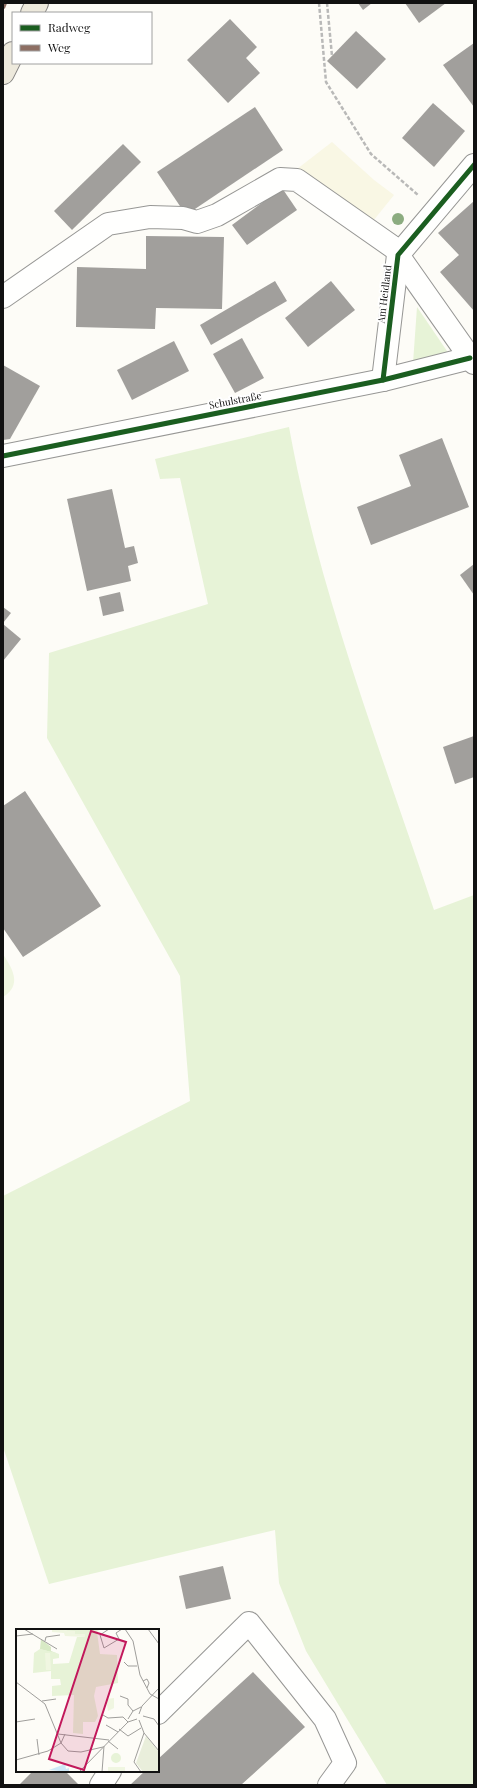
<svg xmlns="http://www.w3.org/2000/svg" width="477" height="1788" font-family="'Playfair Display',serif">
<rect width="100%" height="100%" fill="#fdfcf7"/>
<!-- farmland -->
<polygon fill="#f9f7e4" points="332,142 374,180 394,195 373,221 297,169"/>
<!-- green -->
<g fill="#e7f3d7">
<polygon points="417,307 449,354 413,363"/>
<path d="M289 427C319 593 381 751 434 910L474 895V1785H387L306 1651 279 1583 275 1530 49 1584 3 1447V1196L190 1101 180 976 47 738 49 653 208 604 180 478 160 479 155 459Z"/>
</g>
<!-- pitch -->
<path fill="#f0f6e1" d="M3 954C12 968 23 985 3 997Z"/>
<!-- building -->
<g fill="#a19f9c">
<polygon points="358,3 372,3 363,10"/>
<polygon points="405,3 446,3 419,23"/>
<polygon points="230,19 257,47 246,58 260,73 228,103 187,60"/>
<polygon points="356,31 386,59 357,89 327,61"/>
<polygon points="474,43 474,107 443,65"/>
<polygon points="433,103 465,131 434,167 402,138"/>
<polygon points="255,107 283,150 186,215 157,172"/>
<polygon points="123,144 141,162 72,230 54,211"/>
<polygon points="282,188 297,210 247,245 232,225"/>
<polygon points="474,201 474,311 440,272 459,255 438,233"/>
<polygon points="146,236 224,237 222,309 156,308 155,329 76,327 77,267 146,269"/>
<polygon points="275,281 287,301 211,345 200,325"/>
<polygon points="331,281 355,310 308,347 285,318"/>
<polygon points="242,338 264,378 235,393 213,354"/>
<polygon points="174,341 189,371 132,400 117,370"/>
<polygon points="3,365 40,386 10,439 3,440"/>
<polygon points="442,438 469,507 371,545 357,507 411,486 399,455"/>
<polygon points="112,489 125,548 134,546 138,563 128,566 131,581 87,591 67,499"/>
<polygon points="474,564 474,595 460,575"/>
<polygon points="120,592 124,611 103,616 99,597"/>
<polygon points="3,607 11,613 3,623"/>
<polygon points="3,624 21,639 3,661"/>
<polygon points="474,736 474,777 455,784 443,747"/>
<polygon points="25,791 101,906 23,957 3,928 3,806"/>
<polygon points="223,1566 231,1599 186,1609 179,1576"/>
<polygon points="253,1672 305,1727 241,1785 130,1785 145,1771 158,1771 158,1759"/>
<polygon points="33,1771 65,1771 79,1785 19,1785"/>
</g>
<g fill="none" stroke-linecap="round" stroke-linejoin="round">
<!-- minor casing -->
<g stroke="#979795" stroke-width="24">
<g id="minor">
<polyline points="398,255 474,363"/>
<polyline points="3,297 108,224 150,217 183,218 197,222 217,215 280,179 297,180 400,252"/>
<polyline points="383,380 398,255 474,165"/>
<polyline points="3,456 383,380 470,358"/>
<polyline points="158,1713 249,1623 325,1719 345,1763 329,1785"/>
<polyline points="101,1785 110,1771"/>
</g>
</g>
<!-- major casing -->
<g stroke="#858482" stroke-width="24">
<g id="major">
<polyline points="32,13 37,3"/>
<polyline points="3,73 13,53"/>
</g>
</g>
<!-- path -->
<g stroke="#b9b9b8" stroke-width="2.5" stroke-dasharray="4 2" stroke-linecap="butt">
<polyline points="319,3 326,82 371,154 418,195"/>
<polyline points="327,3 332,56"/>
</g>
<!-- minor -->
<use href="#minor" stroke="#fffffe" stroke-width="22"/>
<!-- major -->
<use href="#major" stroke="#ede9dc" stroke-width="22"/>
<!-- quiet -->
<polyline stroke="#8d6e63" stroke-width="4" stroke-dasharray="8 4" stroke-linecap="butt" points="3,8 5,3"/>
<!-- cycleway casing -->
<g stroke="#fff" stroke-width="8">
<g id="cycleway">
<polyline points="383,380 398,255 474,165"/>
<polyline points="3,456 383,380 470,358"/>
</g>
</g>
<!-- cycleway -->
<use href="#cycleway" stroke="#1b5e20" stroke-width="5"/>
</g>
<!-- trees -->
<circle fill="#8cac80" cx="398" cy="219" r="6"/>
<g text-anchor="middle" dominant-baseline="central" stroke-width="4" stroke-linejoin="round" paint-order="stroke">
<!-- street labels -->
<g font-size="10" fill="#111" stroke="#fff">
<text transform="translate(384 294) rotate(-83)">Am Heidland</text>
<text transform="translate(235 400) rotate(-11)">Schulstraße</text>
</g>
</g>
<!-- overview -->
<g transform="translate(16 1629)">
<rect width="143" height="143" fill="#fdfcf7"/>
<path d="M84 0 81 3 84 25 101 26 102 54 80 58 78 67 82 87 79 93H67V105L57 104 58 66 36 67V57L45 56 44 50H35V42L17 44 18 24 24 20 43 25V29L37 30V35L53 34 61 8H68V5H59L49 1ZM95 129a5 5 0 1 1 10 0a5 5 0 1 1-10 0Z" fill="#e7f3d7"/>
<path d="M25 10 35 18V22L43 25 24 20Z" fill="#d8eac5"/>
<path d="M130 107 143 123V143H127L120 134Z" fill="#e9eedb"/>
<path d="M36 0 59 2V5H69V8L49 7 48 4 36 3ZM29 24H34L35 41H30ZM98 69V79L92 82 90 70ZM92 138H109V143H92Z" fill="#f0f6e1"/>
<path d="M49 135 50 140 53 139V143L33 141Z" fill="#cde8f7"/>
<path fill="none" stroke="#9f9e9b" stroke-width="1" d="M8 0 41 20M93 0 84 6 88 19 103 10 100 4 106 0M109 0 117 12 124 46 134 65 143 70M132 0 143 15M0 7 17 5M29 12 30 8 44 6M108 33 112 37H121M127 52 131 50 133 54 131 59M0 53 29 75 45 114M104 67 112 70V76L117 82M26 72 40 70M123 85 126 77 143 59M87 86 92 89 107 88 112 93M127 87 138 90 143 97M112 90 117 82 125 78M123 91 128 104 143 122M0 93 19 90M90 96 102 103M103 100 112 107 125 99M42 105 93 111M21 110 23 126M92 112 102 120M45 114 52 122 65 123 87 118M0 131 32 122 45 114 49 105M63 143 112 93 121 90M86 143 88 117M125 143 118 133 128 104"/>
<path fill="#c2185b" fill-opacity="0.15" stroke="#c2185b" stroke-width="2" d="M75 2 110 13 68 141 33 130Z"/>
<rect width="143" height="143" fill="none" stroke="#111" stroke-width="2"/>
</g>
<!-- border -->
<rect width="477" height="1788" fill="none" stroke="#111111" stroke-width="8"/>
<!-- legend -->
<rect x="12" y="12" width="140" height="52" fill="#ffffff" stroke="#a0a0a0"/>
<rect x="20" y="25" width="20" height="6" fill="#1b5e20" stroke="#a0a0a0"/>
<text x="48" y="32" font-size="12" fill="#111111">Radweg</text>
<rect x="20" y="45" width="20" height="6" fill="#8d6e63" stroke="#a0a0a0"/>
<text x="48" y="52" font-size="12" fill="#111111">Weg</text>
</svg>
